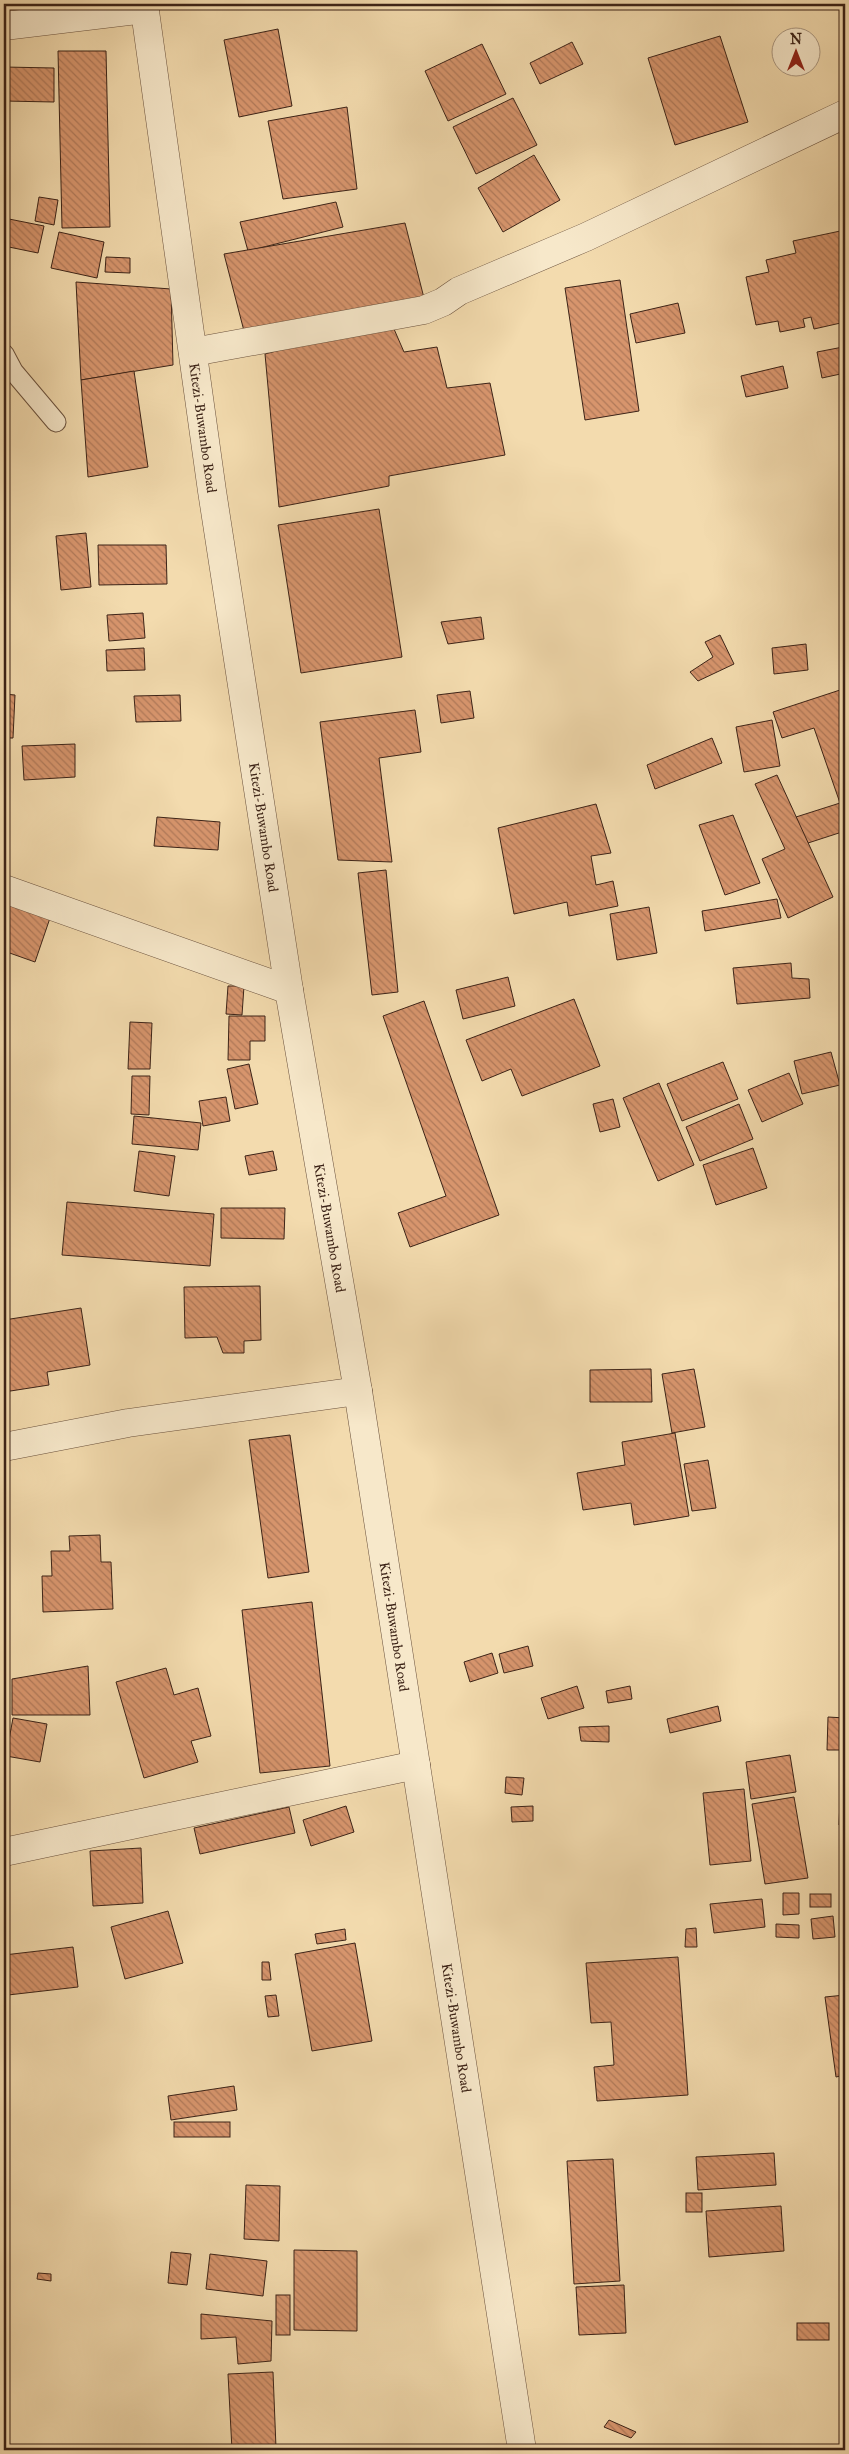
<svg xmlns="http://www.w3.org/2000/svg" width="849" height="2454" font-family="'IM FELL Great Primer',serif">
<defs>
<pattern id="building-back-hatch" width="6" height="6" patternUnits="userSpaceOnUse" patternTransform="scale(1.25)"><rect width="6" height="6" fill="#d7956d"/><path d="M-1 5l2 2M0 0l6 6M5-1l2 2" fill="none" stroke="#b07959"/></pattern>
</defs>
<rect width="100%" height="100%" fill="#f3dbae"/>
<filter id="stains"><feTurbulence type="fractalNoise" baseFrequency=".004" numOctaves="4"/><feColorMatrix values="0 0 0 0 .2 0 0 0 0 .09 0 0 0 0 .02 0 0 0 .5 -.17"/></filter>
<radialGradient id="worn" r=".72"><stop offset=".6" stop-color="#630" stop-opacity="0"/><stop offset="1" stop-color="#630" stop-opacity=".3"/></radialGradient>
<!-- building -->
<g fill="url(#building-back-hatch)" stroke="#3c2317">
<polygon points="278,29 292,106 239,117 224,40"/>
<polygon points="720,36 748,122 675,145 648,58"/>
<polygon points="572,42 583,64 540,84 530,63"/>
<polygon points="482,44 506,94 448,121 425,71"/>
<polygon points="58,51 106,51 110,227 62,228"/>
<polygon points="4,67 54,68 54,102 4,101"/>
<polygon points="513,98 537,145 476,174 453,127"/>
<polygon points="347,107 357,189 283,199 268,121"/>
<polygon points="534,155 560,200 503,232 478,188"/>
<polygon points="39,197 58,200 54,225 35,221"/>
<polygon points="336,202 343,227 248,251 240,222"/>
<polygon points="4,218 44,226 38,253 4,246"/>
<polygon points="405,223 425,302 244,331 224,254"/>
<polygon points="845,230 845,322 814,329 811,317 803,319 805,327 780,332 778,321 756,325 746,277 769,272 766,260 796,253 793,241"/>
<polygon points="59,232 104,242 97,278 51,268"/>
<polygon points="106,257 130,258 130,273 105,272"/>
<polygon points="620,280 639,411 585,420 565,288"/>
<polygon points="76,282 171,289 173,365 81,380"/>
<polygon points="678,303 685,333 636,343 630,314"/>
<polygon points="394,329 404,352 437,347 447,388 490,383 505,455 389,476 389,486 279,507 265,354 313,341"/>
<polygon points="845,334 845,373 822,378 817,352 843,347 841,335"/>
<polygon points="783,366 788,388 746,397 741,376"/>
<polygon points="134,371 148,467 88,477 81,380"/>
<polygon points="379,509 402,657 301,673 278,525"/>
<polygon points="86,533 91,587 61,590 56,536"/>
<polygon points="98,545 166,545 167,584 99,585"/>
<polygon points="143,613 145,638 109,641 107,615"/>
<polygon points="481,617 484,639 448,644 441,622"/>
<polygon points="720,635 734,664 698,681 690,672 713,657 705,642"/>
<polygon points="806,644 808,670 774,674 772,648"/>
<polygon points="144,648 145,670 107,671 106,650"/>
<polygon points="840,690 845,705 845,831 805,844 796,817 840,803 814,728 782,738 773,712"/>
<polygon points="470,691 474,718 441,723 437,695"/>
<polygon points="4,694 15,695 13,738 4,738"/>
<polygon points="180,695 181,721 136,722 134,696"/>
<polygon points="415,710 421,752 379,758 392,862 338,860 320,722"/>
<polygon points="772,720 780,766 744,772 736,727"/>
<polygon points="712,738 722,763 655,789 647,765"/>
<polygon points="75,744 75,777 24,780 22,746"/>
<polygon points="777,775 833,897 788,918 762,859 785,849 755,784"/>
<polygon points="596,804 611,853 591,856 596,885 613,881 618,906 569,916 567,902 514,914 498,828"/>
<polygon points="733,815 760,883 725,895 699,825"/>
<polygon points="157,817 220,822 218,850 154,846"/>
<polygon points="386,870 398,992 372,995 358,873"/>
<polygon points="777,899 781,918 705,931 702,911"/>
<polygon points="4,902 50,918 35,962 4,951"/>
<polygon points="649,907 657,953 617,960 610,914"/>
<polygon points="791,963 792,978 809,979 810,998 737,1004 733,968"/>
<polygon points="508,977 515,1006 463,1019 456,990"/>
<polygon points="228,986 244,986 242,1015 226,1014"/>
<polygon points="574,999 600,1066 522,1096 511,1069 482,1081 466,1040"/>
<polygon points="424,1001 499,1215 410,1247 398,1213 446,1196 383,1016"/>
<polygon points="229,1016 265,1016 265,1041 250,1041 250,1060 228,1060"/>
<polygon points="130,1022 152,1023 150,1069 128,1069"/>
<polygon points="831,1052 840,1085 802,1094 794,1061"/>
<polygon points="723,1062 738,1099 682,1121 667,1084"/>
<polygon points="249,1064 258,1104 235,1109 227,1069"/>
<polygon points="789,1073 803,1104 762,1122 748,1090"/>
<polygon points="132,1076 150,1076 149,1115 131,1114"/>
<polygon points="659,1083 694,1165 658,1181 623,1098"/>
<polygon points="226,1097 230,1121 203,1126 199,1101"/>
<polygon points="613,1099 620,1127 600,1132 593,1104"/>
<polygon points="739,1104 753,1139 700,1161 686,1127"/>
<polygon points="134,1116 201,1123 198,1150 132,1144"/>
<polygon points="753,1148 767,1188 716,1205 703,1165"/>
<polygon points="139,1151 175,1156 169,1196 134,1191"/>
<polygon points="273,1151 277,1170 249,1175 245,1156"/>
<polygon points="67,1202 214,1214 210,1266 62,1255"/>
<polygon points="221,1208 285,1208 284,1239 221,1238"/>
<polygon points="260,1286 261,1340 244,1341 244,1353 223,1353 217,1337 185,1338 184,1287"/>
<polygon points="81,1308 90,1365 47,1372 49,1385 4,1392 4,1320"/>
<polygon points="651,1369 652,1402 590,1402 590,1370"/>
<polygon points="694,1369 705,1427 672,1433 662,1374"/>
<polygon points="675,1433 689,1516 634,1525 631,1503 583,1510 577,1473 625,1465 622,1442"/>
<polygon points="290,1435 309,1572 268,1578 249,1440"/>
<polygon points="708,1460 716,1508 692,1511 684,1464"/>
<polygon points="100,1535 101,1562 111,1562 113,1609 43,1612 42,1576 52,1576 51,1551 70,1551 69,1536"/>
<polygon points="312,1602 330,1766 260,1773 242,1610"/>
<polygon points="528,1646 533,1666 504,1673 499,1654"/>
<polygon points="492,1653 498,1673 470,1682 464,1662"/>
<polygon points="88,1666 90,1715 12,1715 12,1679"/>
<polygon points="166,1668 174,1695 198,1688 211,1736 191,1741 198,1762 144,1778 116,1682"/>
<polygon points="577,1686 584,1708 548,1719 541,1698"/>
<polygon points="630,1686 632,1699 608,1703 606,1691"/>
<polygon points="845,1702 845,1825 839,1825 842,1750 827,1750 828,1717 845,1718"/>
<polygon points="718,1706 721,1721 670,1733 667,1719"/>
<polygon points="13,1718 47,1724 40,1762 6,1756"/>
<polygon points="609,1726 609,1742 581,1741 579,1727"/>
<polygon points="790,1755 796,1792 751,1799 746,1762"/>
<polygon points="506,1777 524,1778 522,1795 505,1793"/>
<polygon points="744,1789 751,1861 710,1865 703,1793"/>
<polygon points="794,1797 808,1878 765,1884 752,1804"/>
<polygon points="346,1806 354,1832 311,1846 303,1820"/>
<polygon points="533,1806 533,1821 512,1822 511,1807"/>
<polygon points="289,1807 295,1833 200,1854 194,1828"/>
<polygon points="141,1848 143,1903 93,1906 90,1851"/>
<polygon points="783,1893 799,1893 799,1914 783,1915"/>
<rect x="810" y="1894" width="21" height="13"/>
<polygon points="762,1899 765,1927 714,1933 710,1904"/>
<polygon points="168,1911 183,1963 125,1979 111,1927"/>
<polygon points="833,1916 835,1937 813,1939 811,1919"/>
<polygon points="776,1924 799,1925 799,1938 776,1937"/>
<polygon points="696,1928 697,1947 685,1947 686,1929"/>
<polygon points="345,1929 346,1940 317,1944 315,1934"/>
<polygon points="355,1943 372,2041 312,2051 295,1954"/>
<polygon points="73,1947 78,1987 8,1995 4,1955"/>
<polygon points="678,1957 688,2095 597,2101 594,2067 614,2065 611,2022 591,2023 586,1963"/>
<polygon points="262,1962 269,1962 271,1980 262,1980"/>
<polygon points="276,1995 279,2016 268,2017 265,1996"/>
<polygon points="845,1995 845,2075 836,2077 825,1997"/>
<polygon points="234,2086 237,2110 171,2120 168,2096"/>
<rect x="174" y="2122" width="56" height="15"/>
<polygon points="774,2153 776,2185 698,2190 696,2157"/>
<polygon points="613,2159 620,2281 574,2284 567,2161"/>
<polygon points="246,2185 280,2186 279,2241 244,2239"/>
<rect x="686" y="2193" width="16" height="19"/>
<polygon points="781,2206 784,2251 709,2257 706,2211"/>
<polygon points="294,2250 357,2251 357,2331 294,2330"/>
<polygon points="171,2252 191,2254 187,2285 168,2283"/>
<polygon points="210,2254 267,2261 263,2296 206,2289"/>
<polygon points="38,2273 51,2274 51,2281 37,2279"/>
<polygon points="624,2285 626,2333 579,2335 576,2287"/>
<rect x="276" y="2295" width="14" height="40"/>
<polygon points="201,2314 272,2321 271,2361 238,2364 236,2337 201,2339"/>
<rect x="797" y="2323" width="32" height="17"/>
<polygon points="273,2372 276,2448 232,2450 228,2374"/>
<polygon points="609,2420 636,2432 631,2438 604,2427"/>
</g>
<g fill="none" stroke-linecap="round" stroke-linejoin="round">
<!-- service casing -->
<g stroke="#6a513d" stroke-width="21">
<polyline id="service" points="4,354 13,371 56,422"/>
</g>
<!-- minor casing -->
<g stroke="#6a513d" stroke-width="29">
<g id="minor">
<polyline points="193,352 424,310 443,302 459,291 586,237 845,114"/>
<polyline points="4,889 289,990"/>
<polyline points="4,1447 128,1423 358,1391"/>
<polyline points="4,1852 416,1765"/>
</g>
</g>
<!-- tertiary casing -->
<g stroke="#6a513d" stroke-width="29">
<g id="tertiary">
<path id="s1" d="M144 4 212 491 289 990 358 1391 522 2450"/>
<polyline points="4,26 145,9"/>
</g>
</g>
<!-- service -->
<use href="#service" stroke="#f7e8ca" stroke-width="19"/>
<!-- minor -->
<use href="#minor" stroke="#f7e8ca" stroke-width="28"/>
<!-- tertiary -->
<use href="#tertiary" stroke="#f7e8ca" stroke-width="28"/>
</g>
<g text-anchor="middle" dominant-baseline="central" stroke-width="4" stroke-linejoin="round" paint-order="stroke">
<!-- street labels -->
<g font-size="14" fill="#3c2317" stroke="#f7e8ca">
<text stroke="none"><textPath href="#s1" startOffset="428">Kitezi-Buwambo Road</textPath></text>
<text stroke="none"><textPath href="#s1" startOffset="832">Kitezi-Buwambo Road</textPath></text>
<text stroke="none"><textPath href="#s1" startOffset="1238">Kitezi-Buwambo Road</textPath></text>
<text stroke="none"><textPath href="#s1" startOffset="1642">Kitezi-Buwambo Road</textPath></text>
<text stroke="none"><textPath href="#s1" startOffset="2048">Kitezi-Buwambo Road</textPath></text>
</g>
</g>
<!-- margin -->
<rect width="849" height="2454" fill="none" stroke="#f3dbae" stroke-width="20"/>
<rect x="5" y="5" width="839" height="2444" fill="none" stroke="#3c2317" stroke-width="2.5"/>
<rect x="10" y="10" width="829" height="2434" fill="none" stroke="#3c2317"/>
<!-- north arrow -->
<g transform="translate(796 52)"><circle r="24" fill="#f7e8ca" stroke="#ac9982"/>
<path d="M0-4L9 19L0 12L-9 19Z" fill="#8f2418"/>
<text y="-8" font-size="14" font-weight="bold" text-anchor="middle" fill="#3c2317">N</text>
</g>
<rect width="100%" height="100%" filter="url(#stains)"/>
<rect width="100%" height="100%" fill="url(#worn)"/>
</svg>
